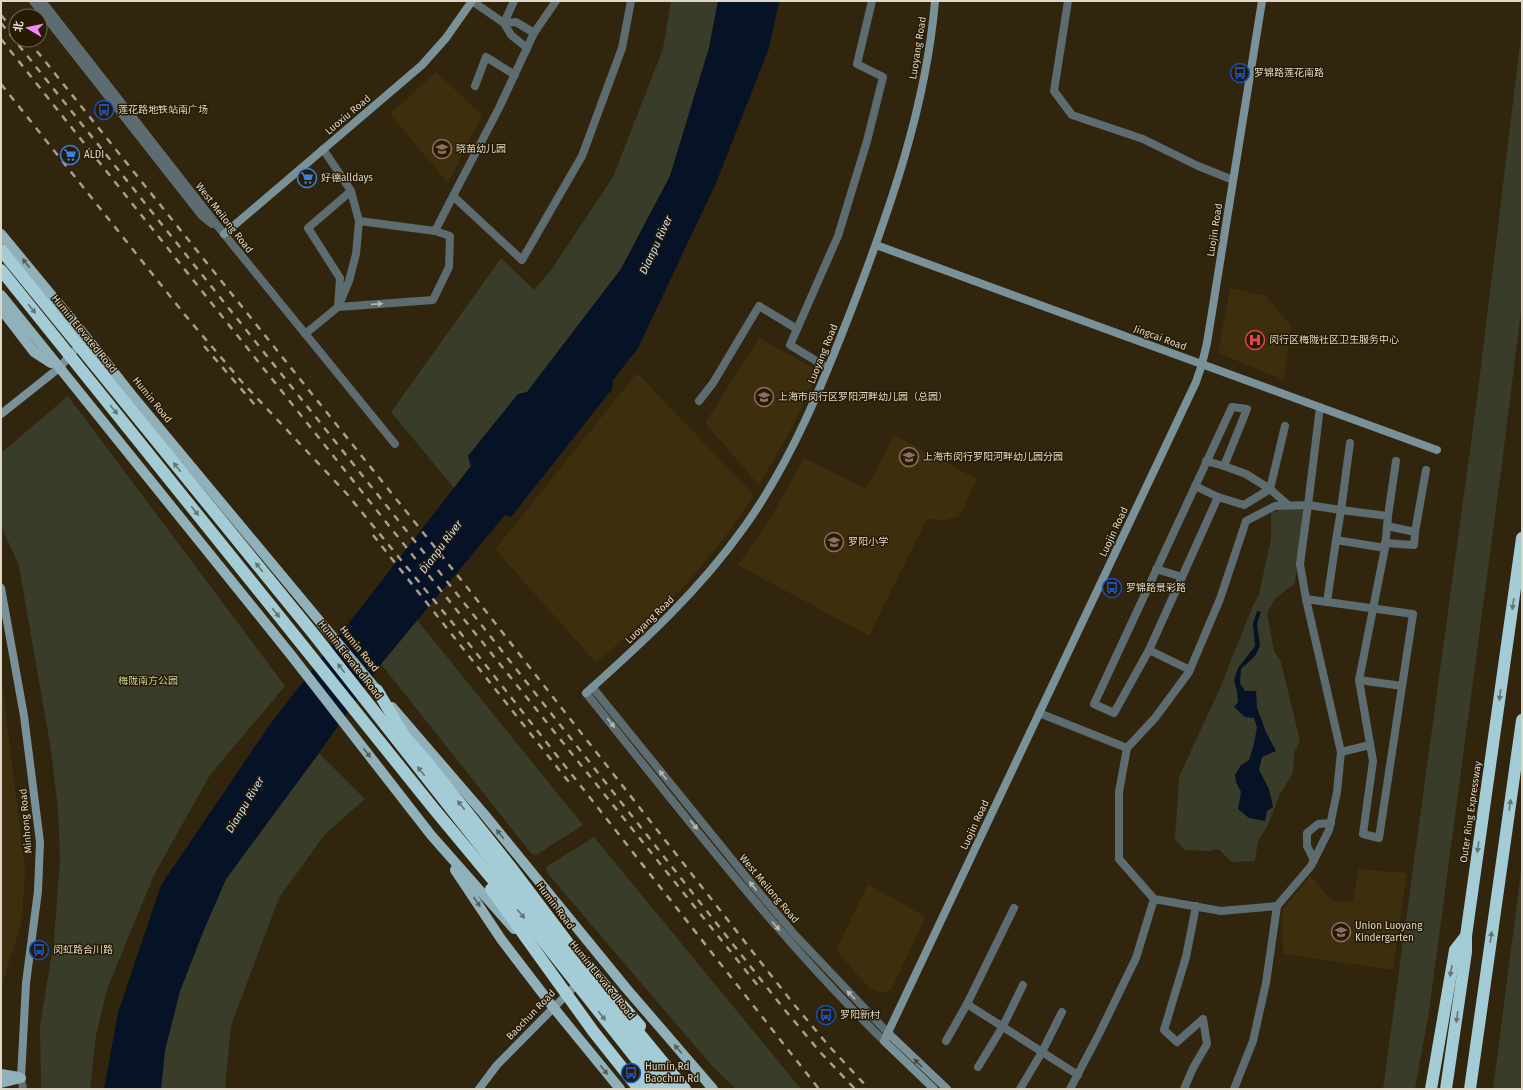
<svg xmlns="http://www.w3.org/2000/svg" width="1523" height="1090" font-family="'Fira Sans','Noto Sans SC',sans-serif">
<rect width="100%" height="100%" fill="#31250d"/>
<!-- built -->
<g fill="#3d2e0d">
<polygon points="436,72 482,115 448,183 390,114"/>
<polygon points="1230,288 1266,296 1291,326 1284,380 1218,353"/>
<polygon points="759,338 819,371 791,430 759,485 705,423"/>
<polygon points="637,373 754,495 731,529 686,585 596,663 495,549"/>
<polygon points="894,435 977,479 960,516 946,520 927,519 869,636 738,565 771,517 804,458 866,489"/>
<polygon points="1,673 25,871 22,920 1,988"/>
<polygon points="1358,869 1407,873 1393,970 1283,954 1282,910 1310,876 1333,901 1353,902"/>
<polygon points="868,884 926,917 891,990 881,993 870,989 836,950"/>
</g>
<!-- green -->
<g fill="#393c28">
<polygon points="671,1 718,1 709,48 670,176 621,269 527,392 518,394 468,456 471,466 454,488 391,412 501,258 534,290 551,270 613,177 663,49"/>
<polygon points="1522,28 1522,303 1501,471 1429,1012 1415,1089 1383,1089 1478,391"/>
<polygon points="68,396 285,686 210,775 154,875 107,989 96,1036 90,1089 41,1089 40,1026 54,940 60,861 58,810 51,750 19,566 1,526 1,453"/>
<polygon points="1304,508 1295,583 1275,599 1267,613 1274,651 1281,662 1300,741 1294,753 1293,773 1280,794 1267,827 1258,841 1255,861 1232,862 1218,849 1210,851 1185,850 1175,839 1179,777 1220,688 1252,608 1259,594 1271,539 1271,513 1279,510"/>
<polygon points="417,620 583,825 538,854 535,855 531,853 381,664"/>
<polygon points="319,753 365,799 325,834 279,898 231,1026 225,1089 161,1089 165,1050 180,991 203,932 226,879"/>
<polygon points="594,837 801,1089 736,1089 714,1068 548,874 546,868 549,865"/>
<polygon points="1522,865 1522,1089 1493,1089"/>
</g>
<!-- water -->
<g fill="#061226">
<polygon points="718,1 779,1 769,48 716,183 638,348 613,380 612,389 511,517 505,515 381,664 319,753 226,879 203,932 180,991 165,1050 161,1089 104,1089 118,1013 161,885 271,723 471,466 468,456 518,394 527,392 621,269 670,176 709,48"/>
<polygon points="1257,611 1261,612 1257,624 1260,646 1255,656 1241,669 1240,683 1245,691 1256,691 1257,708 1266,732 1276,751 1262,757 1259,770 1269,789 1273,807 1267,811 1265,821 1249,818 1238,809 1241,792 1236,782 1235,775 1241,765 1249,760 1254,744 1257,727 1254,718 1245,717 1234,707 1238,702 1237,691 1234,680 1238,668 1255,646 1253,624"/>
</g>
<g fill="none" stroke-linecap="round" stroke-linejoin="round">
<!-- street -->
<g stroke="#5c6c70" stroke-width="8">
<polyline points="33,1 202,216 212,224"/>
<polyline points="42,1 224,234 395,444"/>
<polyline points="472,1 504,23 514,1"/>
<polyline points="556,1 534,33 499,108 453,196 522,260 582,156 622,48 631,1"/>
<polyline points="1068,1 1054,91 1072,115 1143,139 1198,166 1233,180"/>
<polyline points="527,48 511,35 504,23 516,22 534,33"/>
<polyline points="475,86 486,57 515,75"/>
<polyline points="351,191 359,221 356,254 349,281 338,307 433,300 449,267 450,236 435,231"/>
<polyline points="359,221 435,231 453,196"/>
<polyline points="305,334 338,307 340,278 308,228 351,191 323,149"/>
<polyline points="828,368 790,345 838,236 867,141 883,77 857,64 872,1"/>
<polyline points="699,401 713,383 759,306 797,329"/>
<polyline points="1285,426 1270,489 1288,505"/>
<polyline points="1218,497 1244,505 1270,489 1246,474 1224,466"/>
<polyline points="1388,516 1396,461"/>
<polyline points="1415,532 1426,470"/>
<polyline points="1385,543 1414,545 1415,532 1387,526"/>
<polyline points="1182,577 1218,497 1195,486"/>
<path d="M1306 599C1342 604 1377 609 1413 614L1379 838 1363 834 1373 761 1359 680 1385 548"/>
<polyline points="1327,602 1336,540"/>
<polyline points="1149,650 1182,577 1156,569"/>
<path d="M1190 670 1149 650 1114 713 1094 704C1139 605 1185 506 1232 407L1247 409 1224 466 1206 461"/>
<polyline points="1359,680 1402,686"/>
<polyline points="593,688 756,889 795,935 888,1033"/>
<path d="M586 693C682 812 775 934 884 1041"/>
<polyline points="1039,713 1127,748 1155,718 1189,672 1220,599 1246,521 1275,506 1308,505 1320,407"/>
<polyline points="1127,748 1119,792 1119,859 1154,899 1221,911 1277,906"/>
<polyline points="1341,752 1370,745"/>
<polyline points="1314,860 1307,846 1307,833 1318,824 1331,823"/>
<polyline points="1014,908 967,1004 1078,1075"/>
<polyline points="946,1041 967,1004"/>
<polyline points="978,1067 1003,1026 1023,985"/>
<polyline points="21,1078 23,1089"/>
<polyline points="1020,1089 1042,1052 1062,1012"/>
<polyline points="1070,1089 1099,1034 1136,958 1154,899"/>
<polyline points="1184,1089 1193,1068 1207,1044 1203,1019 1177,1042 1164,1030 1186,957 1196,906"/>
<polyline points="1234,1089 1253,1041 1266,983 1277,906 1311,866 1329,830 1337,792 1341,752 1306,599 1300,564 1308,505 1341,510 1336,540 1385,548 1388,516 1341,510 1350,443"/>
</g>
<!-- secondary -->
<g stroke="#799299" stroke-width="8">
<polyline points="224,234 422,65 446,38 472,1"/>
<polyline points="876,245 1437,450"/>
<polyline points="1,414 59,368 73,352"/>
<polyline points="1,588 24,716 40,842 38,891 26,983 21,1078"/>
<path d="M586 693C644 641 700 590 745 526 792 460 823 383 852 308 890 209 926 107 935 1"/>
<polyline points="888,1033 947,1089"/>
<polyline points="479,1089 497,1065 580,981"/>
<polyline points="934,1089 884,1041 1196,382 1202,364 1207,343 1262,1"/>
</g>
<!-- primary -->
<g stroke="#90b0ba" stroke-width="10">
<polyline points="1,234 86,337 135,399 381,695"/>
<polyline points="1,295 291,655 431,835 514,929"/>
<polyline points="1,309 34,352 51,363"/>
<polyline points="392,707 484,814 626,988 713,1089"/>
<polyline points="455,870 501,939 553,1007 620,1089"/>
<polyline points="1,1074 19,1077"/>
<polyline points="1,1083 21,1078"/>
</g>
<!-- highway -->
<g stroke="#a4ccd7" stroke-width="12">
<polyline points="1,250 312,632 512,886 674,1089"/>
<polyline points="1,270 434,809 532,927 660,1089"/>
<polyline points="377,690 405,737 427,762 513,870 581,960"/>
<polyline points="491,889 593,1031 639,1089"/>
<polyline points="577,954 640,1026"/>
<polyline points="630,1022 685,1089"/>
<polyline points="637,1074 649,1089"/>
<polyline points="1431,1089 1455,950 1466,936"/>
<polyline points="1446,1089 1466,952 1466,936 1522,538"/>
<polyline points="1470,1089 1522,720"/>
</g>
<!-- rail -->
<g stroke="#a79e8c" stroke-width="2.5" stroke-dasharray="7 7" stroke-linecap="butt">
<polyline points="1,15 11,27"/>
<polyline points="1,23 457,594 784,1009 821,1053 855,1089"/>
<polyline points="1,39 394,532 759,987"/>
<polyline points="28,40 466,586 792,1002 828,1045 869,1089"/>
<polyline points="1,84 185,315 242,382 347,494 451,621 819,1089"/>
<polyline points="204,346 255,405"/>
<polyline points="373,535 572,786"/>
</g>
</g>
<!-- one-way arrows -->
<defs><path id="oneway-solid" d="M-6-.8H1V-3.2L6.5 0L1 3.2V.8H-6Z"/></defs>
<g fill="#565e56">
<use href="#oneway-solid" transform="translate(26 263) rotate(-129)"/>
<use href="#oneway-solid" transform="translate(367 753) rotate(52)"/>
<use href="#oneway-solid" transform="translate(500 834) rotate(-129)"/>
<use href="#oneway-solid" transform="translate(477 902) rotate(56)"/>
<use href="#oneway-solid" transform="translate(678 1049) rotate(-131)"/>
<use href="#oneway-solid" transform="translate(604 1070) rotate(51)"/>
</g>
<g fill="#b8b8ae">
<use href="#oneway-solid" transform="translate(377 304) rotate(-4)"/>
<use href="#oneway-solid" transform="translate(611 723) rotate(51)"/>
<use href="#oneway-solid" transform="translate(663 775) rotate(-129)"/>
<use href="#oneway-solid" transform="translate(694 825) rotate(51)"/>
<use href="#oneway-solid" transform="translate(753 886) rotate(-129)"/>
<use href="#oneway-solid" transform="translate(776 926) rotate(49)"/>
<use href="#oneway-solid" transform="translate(851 995) rotate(-134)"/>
</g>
<g fill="#66746e">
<use href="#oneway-solid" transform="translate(32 309) rotate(51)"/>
<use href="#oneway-solid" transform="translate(114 410) rotate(51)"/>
<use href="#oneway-solid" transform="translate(177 467) rotate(-129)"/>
<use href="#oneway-solid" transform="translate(195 511) rotate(51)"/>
<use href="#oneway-solid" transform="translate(259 567) rotate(-129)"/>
<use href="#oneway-solid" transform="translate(1513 604) rotate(98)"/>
<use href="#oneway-solid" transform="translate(276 613) rotate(51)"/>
<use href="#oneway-solid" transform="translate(341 668) rotate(-128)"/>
<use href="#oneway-solid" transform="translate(1500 695) rotate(98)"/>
<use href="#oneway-solid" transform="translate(421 771) rotate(-128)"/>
<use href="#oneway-solid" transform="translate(461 805) rotate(-128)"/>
<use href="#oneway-solid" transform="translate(1510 805) rotate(-82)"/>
<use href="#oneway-solid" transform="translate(1478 847) rotate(98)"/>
<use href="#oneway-solid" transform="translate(521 914) rotate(50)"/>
<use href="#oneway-solid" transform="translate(1491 937) rotate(-82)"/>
<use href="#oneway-solid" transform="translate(1451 971) rotate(100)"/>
<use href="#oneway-solid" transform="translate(602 1016) rotate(52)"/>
<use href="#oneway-solid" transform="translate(1457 1017) rotate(98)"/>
</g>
<use fill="#484b40" href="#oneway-solid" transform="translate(918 1063) rotate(-136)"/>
<!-- icons -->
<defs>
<g id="bus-ring" transform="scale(1)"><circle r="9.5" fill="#271b04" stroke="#1a4fb4" stroke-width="1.5"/><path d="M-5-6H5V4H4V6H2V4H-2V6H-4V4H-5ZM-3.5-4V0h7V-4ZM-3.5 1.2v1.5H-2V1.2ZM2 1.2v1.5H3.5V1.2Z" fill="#1a4fb4"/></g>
<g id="school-ring" transform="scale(1)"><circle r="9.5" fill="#271b04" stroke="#8d6e63" stroke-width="1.5"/><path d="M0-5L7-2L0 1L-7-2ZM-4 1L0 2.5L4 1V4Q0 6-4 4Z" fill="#8d6e63"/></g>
<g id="supermarket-ring" transform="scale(1)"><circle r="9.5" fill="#271b04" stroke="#3f7fe0" stroke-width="1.5"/><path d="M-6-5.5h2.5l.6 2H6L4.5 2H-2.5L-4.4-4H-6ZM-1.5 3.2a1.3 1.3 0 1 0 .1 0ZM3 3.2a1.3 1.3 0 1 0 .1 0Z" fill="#3f7fe0"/></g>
<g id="hospital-ring" transform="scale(1)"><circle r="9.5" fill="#271b04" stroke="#e0444e" stroke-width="1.5"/><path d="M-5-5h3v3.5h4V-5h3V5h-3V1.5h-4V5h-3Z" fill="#e0444e"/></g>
</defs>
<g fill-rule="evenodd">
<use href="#bus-ring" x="1240" y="73"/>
<use href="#bus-ring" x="104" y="110"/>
<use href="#school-ring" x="442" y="149"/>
<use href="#supermarket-ring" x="70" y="155"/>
<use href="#supermarket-ring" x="307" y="178"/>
<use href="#hospital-ring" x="1255" y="340"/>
<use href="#school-ring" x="764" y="397"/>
<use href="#school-ring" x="909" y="457"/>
<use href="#school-ring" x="834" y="542"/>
<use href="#bus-ring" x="1112" y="588"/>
<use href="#school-ring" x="1341" y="932"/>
<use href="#bus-ring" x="39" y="950"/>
<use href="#bus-ring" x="826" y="1015"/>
<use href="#bus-ring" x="631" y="1073"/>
</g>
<g text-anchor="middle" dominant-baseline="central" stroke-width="3" stroke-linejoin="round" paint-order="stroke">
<!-- street labels -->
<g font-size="10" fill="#dfd8c9" stroke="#271b04">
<text transform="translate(918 48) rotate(-81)">Luoyang Road</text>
<text transform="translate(348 115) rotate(-40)">Luoxiu Road</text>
<text transform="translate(224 218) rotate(52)">West Meilong Road</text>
<text transform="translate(1215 230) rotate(-81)">Luojin Road</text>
<text transform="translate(84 334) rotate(51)">Humin Elevated Road</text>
<text transform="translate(1160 338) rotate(20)">Jingcai Road</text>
<text transform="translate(823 354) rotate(-68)">Luoyang Road</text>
<text transform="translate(152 400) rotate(51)">Humin Road</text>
<text transform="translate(1114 532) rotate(-65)">Luojin Road</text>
<text transform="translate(650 620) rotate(-44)">Luoyang Road</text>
<text transform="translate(359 649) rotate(51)">Humin Road</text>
<text transform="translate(350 660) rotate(52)">Humin Elevated Road</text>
<text transform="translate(1471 812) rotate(-82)">Outer Ring Expressway</text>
<text transform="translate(26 821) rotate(-95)">Minhong Road</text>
<text transform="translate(975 825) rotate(-65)">Luojin Road</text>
<text transform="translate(769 889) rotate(50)">West Meilong Road</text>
<text transform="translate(555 906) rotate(53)">Humin Road</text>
<text transform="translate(602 980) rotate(51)">Humin Elevated Road</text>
<text transform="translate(531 1015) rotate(-46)">Baochun Road</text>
</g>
<!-- poi labels -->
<g font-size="10" fill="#dfd8c9" stroke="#271b04" text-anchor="start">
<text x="1254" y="73">罗锦路莲花南路</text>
<text x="118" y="110">莲花路地铁站南广场</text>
<text x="456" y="149">晓苗幼儿园</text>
<text x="84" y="155">ALDI</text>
<text x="321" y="178">好德alldays</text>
<text x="1269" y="340">闵行区梅陇社区卫生服务中心</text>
<text x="778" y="397">上海市闵行区罗阳河畔幼儿园（总园）</text>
<text x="923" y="457">上海市闵行罗阳河畔幼儿园分园</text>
<text x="848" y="542">罗阳小学</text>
<text x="1126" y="588">罗锦路景彩路</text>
<text x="1355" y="926">Union Luoyang<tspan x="1355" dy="12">Kindergarten</tspan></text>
<text x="53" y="950">闵虹路合川路</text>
<text x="840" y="1015">罗阳新村</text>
<text x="645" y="1067">Humin Rd<tspan x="645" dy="12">Baochun Rd</tspan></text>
</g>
<!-- park labels -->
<g font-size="10" fill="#c8d199" stroke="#271b04">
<text x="148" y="681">梅陇南方公园</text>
</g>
<!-- water labels -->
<g font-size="11" font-style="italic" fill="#c9ddfa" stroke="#271b04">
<text transform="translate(656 245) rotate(-65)">Dianpu River</text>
<text transform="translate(441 547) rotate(-53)">Dianpu River</text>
<text transform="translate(245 805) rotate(-59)">Dianpu River</text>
</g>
</g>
<!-- border -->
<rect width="1523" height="1090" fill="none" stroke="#dfd8c9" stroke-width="4"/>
<!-- north arrow -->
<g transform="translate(28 28) rotate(279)"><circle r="19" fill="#271b04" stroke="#716753"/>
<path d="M0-3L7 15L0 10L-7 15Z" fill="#f28af3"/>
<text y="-6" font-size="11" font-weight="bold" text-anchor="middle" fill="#dfd8c9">北</text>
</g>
</svg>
